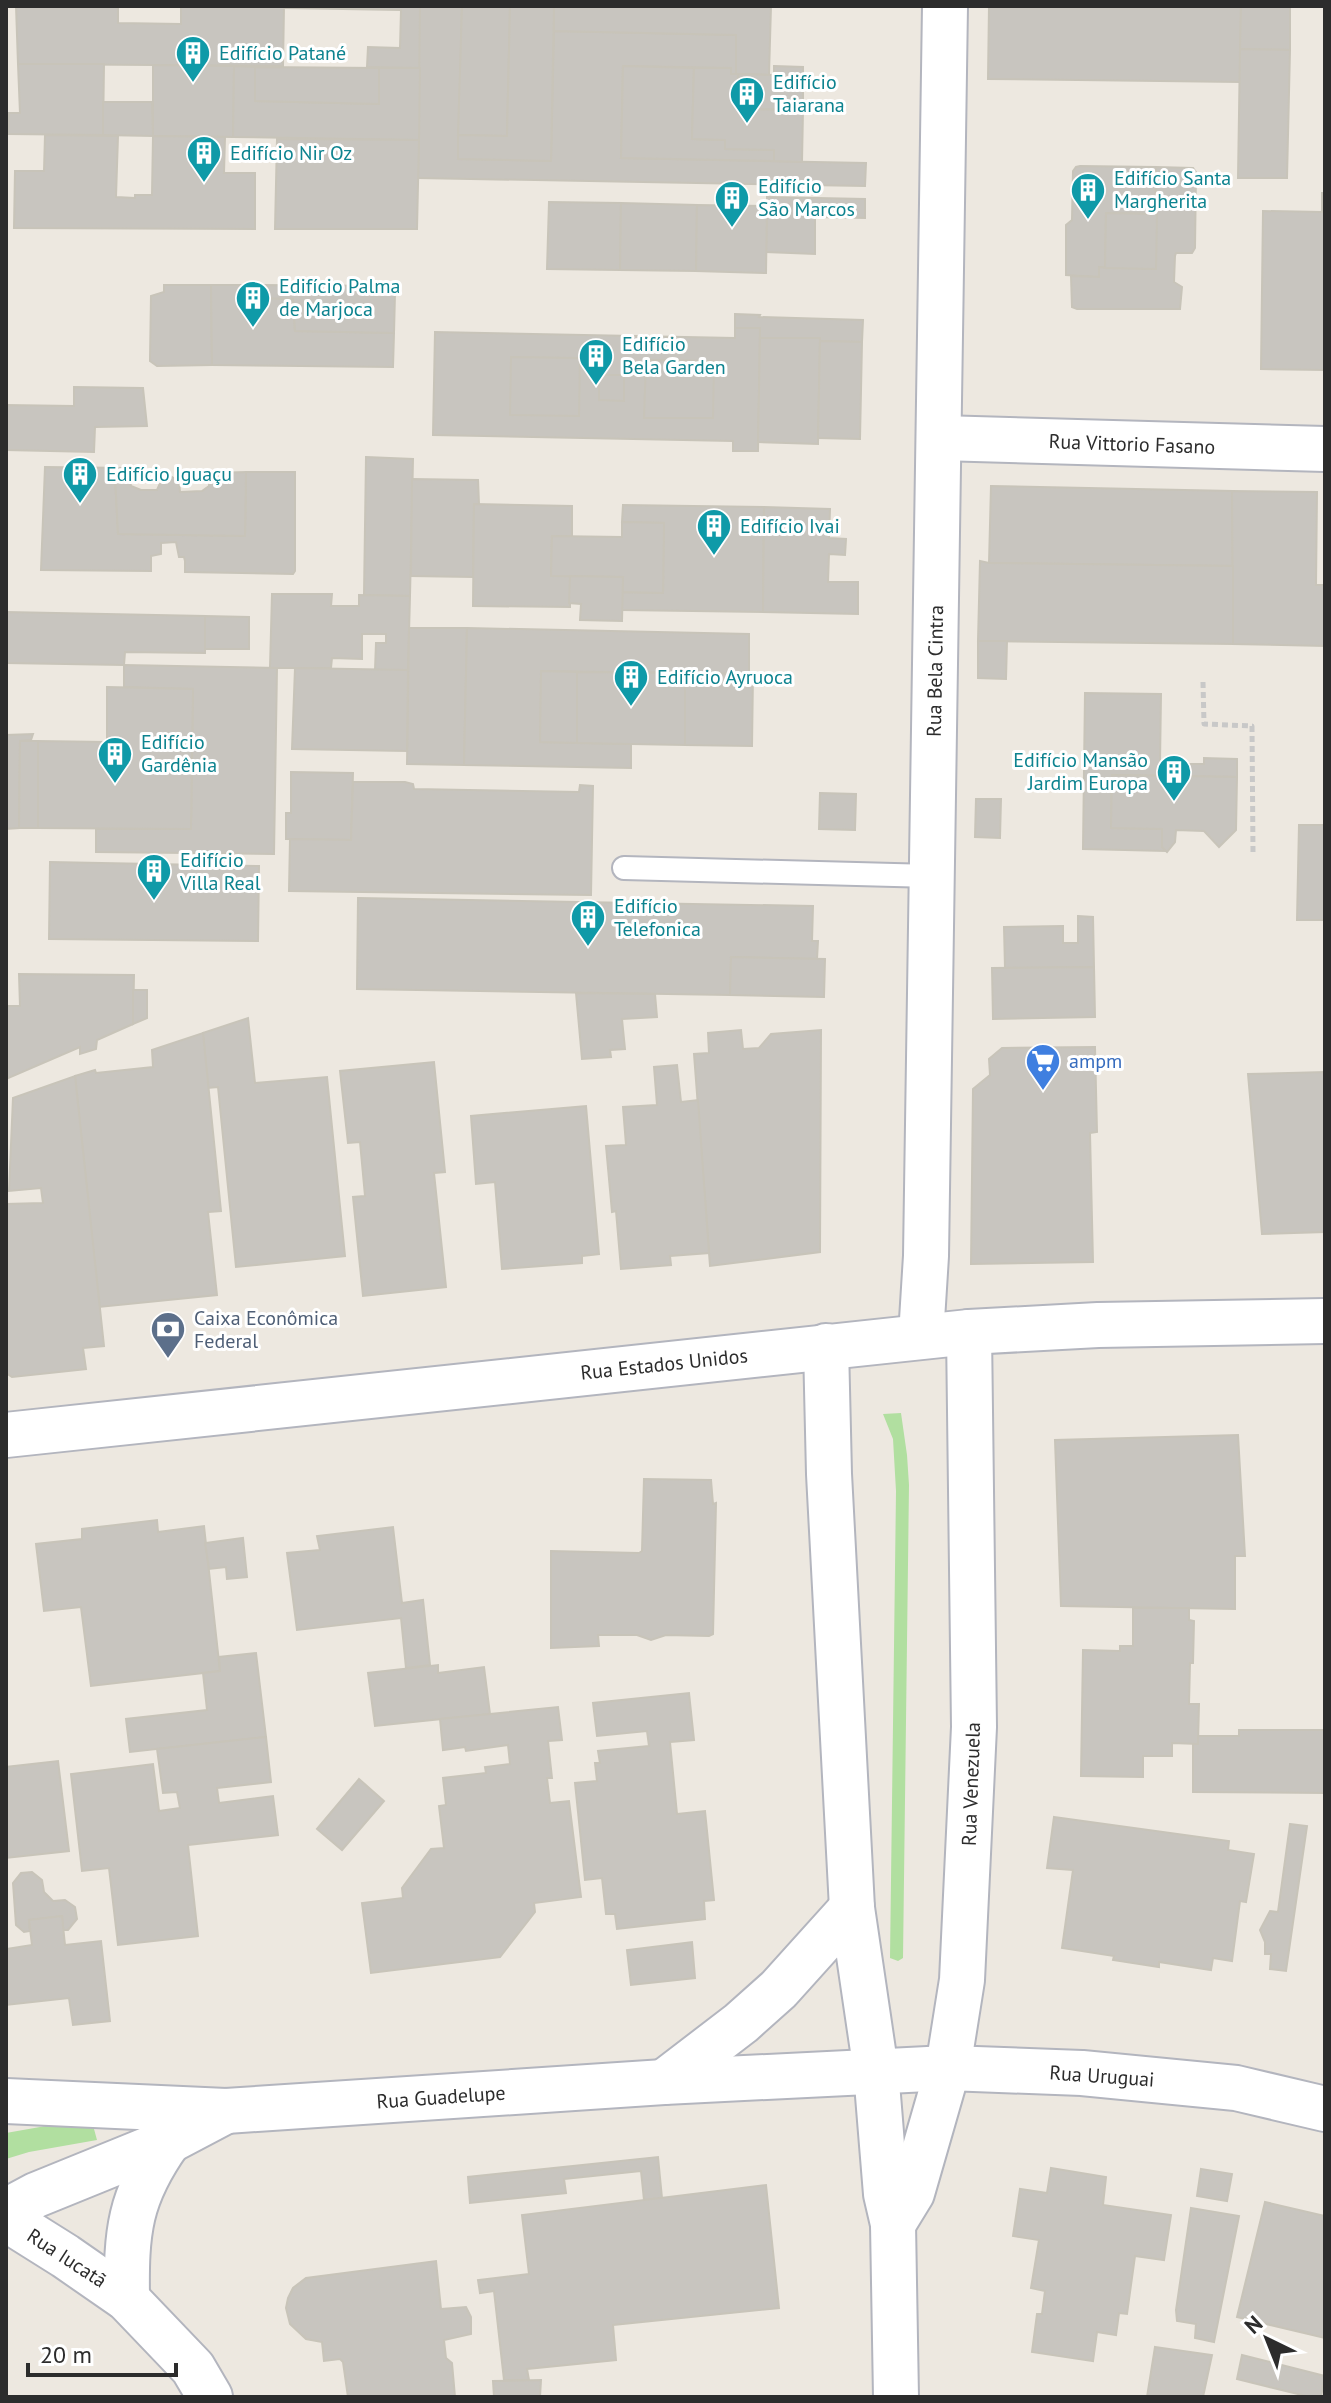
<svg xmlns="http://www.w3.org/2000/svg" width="1331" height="2403" font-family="'PT Sans',sans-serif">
<rect width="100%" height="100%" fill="#ede8e0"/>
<!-- green -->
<g fill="#b1dfa0">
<polygon points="901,1413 907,1455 909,1485 903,1958 898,1961 890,1958 896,1491 893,1439 883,1414"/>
<polygon points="91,2118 97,2140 29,2152 6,2159 6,2133"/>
</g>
<!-- building -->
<g fill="#c8c5bf" stroke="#c8c4b9" stroke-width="2">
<polygon points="16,6 118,6 118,23 181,24 181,6 284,6 283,66 18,64"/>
<polygon points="284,6 420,6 420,68 367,67 368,47 400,48 401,10 284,8"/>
<polygon points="420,6 462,6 458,159 551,161 554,31 736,35 736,74 731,74 731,68 623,66 621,158 866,163 865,186 418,178"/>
<polygon points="462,6 510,6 507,136 458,135"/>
<polygon points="510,6 554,6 551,161 458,159 458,135 507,136"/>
<polygon points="554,6 771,6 769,75 736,74 736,35 554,31"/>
<polygon points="989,6 1241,6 1240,82 988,79"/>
<polygon points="1241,6 1290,6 1290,50 1240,49"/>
<polygon points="1240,49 1290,50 1287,178 1238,178"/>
<polygon points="18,64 104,64 103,135 8,134 9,113 20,113"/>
<polygon points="153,65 234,66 233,137 153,136"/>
<polygon points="234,66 255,67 255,101 379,104 379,68 420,68 419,140 233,137"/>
<polygon points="623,66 694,68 692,139 725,140 725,149 774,150 774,161 621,158"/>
<polygon points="774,66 803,67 803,110 737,109 738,74 774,75"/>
<polygon points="255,67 379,68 379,104 255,101"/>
<polygon points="694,68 731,68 731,74 738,74 737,109 803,110 802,162 774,161 774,150 725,149 725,140 692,139"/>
<polygon points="103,102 152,102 153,136 103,135"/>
<polygon points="45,135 118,136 116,197 135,198 135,195 152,195 153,136 225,137 224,173 255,173 255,229 14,228 15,171 44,171"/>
<polygon points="277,139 419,140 417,229 275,229"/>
<polygon points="1080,166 1156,167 1155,214 1106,213 1105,268 1099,267 1099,277 1066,275 1066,225 1072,220 1073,171 1076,167"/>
<polygon points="1156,167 1193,168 1196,172 1195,248 1192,253 1176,253 1175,256 1174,282 1182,287 1180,309 1077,309 1072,307 1071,276 1099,277 1099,267 1156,269"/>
<polygon points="1322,193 1325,193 1325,370 1261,369 1263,211 1322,212"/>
<polygon points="767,197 865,199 865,218 815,217 815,254 766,252"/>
<polygon points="549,202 621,203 620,270 547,269"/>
<polygon points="621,203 697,205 696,271 620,270"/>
<polygon points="697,205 767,206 766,273 696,271"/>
<polygon points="1106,213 1157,214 1156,269 1105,268"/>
<polygon points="164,285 211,285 212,365 157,366 150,361 151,296 164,292"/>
<polygon points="211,285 260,285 259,298 293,299 295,331 394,333 393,367 212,365"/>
<polygon points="260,285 388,286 393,288 395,293 394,333 295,331 293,299 259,298"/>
<polygon points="735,314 760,315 759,317 863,320 862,342 820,341 820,338 760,338 760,328 735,328"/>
<polygon points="735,328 760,328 758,451 733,451 733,441 433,435 435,332 735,338"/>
<polygon points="760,338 820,338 818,444 758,442"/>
<polygon points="820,341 862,342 860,439 818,438"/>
<polygon points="511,357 580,358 579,416 510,415"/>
<polygon points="646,360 714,361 713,418 644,418"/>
<polygon points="599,375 624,375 624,401 599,400"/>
<polygon points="74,387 143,388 147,426 95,427 94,452 6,450 6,405 74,406"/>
<polygon points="366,457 413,459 410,596 364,595"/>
<polygon points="45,467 129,468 129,475 115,476 118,534 245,536 246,472 295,472 295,571 293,574 185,572 185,561 184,557 179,557 176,542 161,543 161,554 151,556 151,571 41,570"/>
<polygon points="246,472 245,536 118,534 115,476 129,475 131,486 141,490 157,490 161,481 170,476 179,481 180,492 202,491 209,486 210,473"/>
<polygon points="412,479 478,480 479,504 474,504 473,577 411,576"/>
<polygon points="991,486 1232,491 1233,566 989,563"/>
<polygon points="1232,491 1317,492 1316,585 1325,585 1325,646 1233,644"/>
<polygon points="474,504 572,506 572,536 552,536 551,576 570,576 570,607 473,606"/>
<polygon points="623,505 764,507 763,612 622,610 622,592 663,593 664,523 622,522"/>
<polygon points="764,507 830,509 829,538 846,539 845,555 829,554 828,582 858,582 858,614 763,612"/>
<polygon points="622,522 664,523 663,593 622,592 623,577 551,576 552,536 622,537"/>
<polygon points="980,561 989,563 1233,566 1233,644 978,641"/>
<polygon points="570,576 623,577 622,621 580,620 581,604 569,603"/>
<polygon points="272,594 332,594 331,606 359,606 359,595 410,596 408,670 375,670 376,643 386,643 386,634 362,634 362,659 332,658 331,668 270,668"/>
<polygon points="6,612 205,616 205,653 125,652 124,665 6,663"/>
<polygon points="205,616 249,617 249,649 205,649"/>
<polygon points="409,628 467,628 464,765 407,764"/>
<polygon points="467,628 749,634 749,674 541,671 540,742 631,744 631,768 464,765"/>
<polygon points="978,641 1007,641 1006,679 978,678"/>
<polygon points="124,665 277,668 274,854 96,852 96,829 191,829 193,689 124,687"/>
<polygon points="295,668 408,670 407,751 292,749"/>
<polygon points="541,671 577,672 577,743 540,742"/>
<polygon points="577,672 685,673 685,745 577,743"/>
<polygon points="685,673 753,674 752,746 685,745"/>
<polygon points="107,687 193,689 191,829 38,828 38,741 107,742"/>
<polygon points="1085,693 1161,694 1160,764 1204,764 1204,758 1237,759 1237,777 1112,775 1111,828 1162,829 1162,847 1165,851 1083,849"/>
<polygon points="33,734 31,740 20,741 19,828 6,829 6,735"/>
<polygon points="20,741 38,741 38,828 19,828"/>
<polygon points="291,772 353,773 351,840 286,839 286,813 291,813"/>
<polygon points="1112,775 1237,777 1236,830 1219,847 1204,831 1176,830 1175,842 1167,852 1162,847 1162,829 1111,828"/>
<polygon points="353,782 405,782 413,784 414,789 579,792 580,785 593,786 591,895 289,891 290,839 351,840"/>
<polygon points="820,793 856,794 855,830 819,829"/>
<polygon points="976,799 1001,799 1000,838 975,837"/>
<polygon points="1299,825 1325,825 1325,920 1297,920"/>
<polygon points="50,862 259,866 258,941 49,939"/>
<polygon points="358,898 813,906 812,941 818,941 817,959 731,957 730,995 357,989"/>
<polygon points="1078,916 1093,917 1094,967 1005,968 1004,927 1063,926 1063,943 1078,943"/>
<polygon points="731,957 825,959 824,997 730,995"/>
<polygon points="1094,967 1095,1017 993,1019 992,968"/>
<polygon points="19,974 134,975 133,1024 97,1040 96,1049 80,1054 80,1047 6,1079 6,1006 20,1006"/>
<polygon points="133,990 147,990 147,1018 133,1024"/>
<polygon points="576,993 655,994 657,1017 622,1019 625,1049 610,1050 611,1057 582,1059"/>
<polygon points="248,1018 255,1083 327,1077 345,1256 236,1267 218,1087 208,1088 203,1033"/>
<polygon points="741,1030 743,1049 759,1048 771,1034 821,1030 820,1252 710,1266 694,1054 709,1053 708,1033"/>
<polygon points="203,1033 221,1211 208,1212 217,1295 99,1307 75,1076 95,1070 96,1073 153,1067 152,1050"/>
<polygon points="1095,1047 1097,1132 1090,1133 1093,1262 971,1264 973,1089 990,1075 989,1059 1002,1048"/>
<polygon points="434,1062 445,1172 434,1173 446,1287 363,1296 353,1197 365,1196 360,1142 348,1143 340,1071"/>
<polygon points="677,1065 681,1102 698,1100 709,1253 670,1256 671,1265 621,1269 616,1211 612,1212 606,1146 626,1145 623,1107 657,1105 654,1067"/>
<polygon points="1325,1072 1325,1232 1262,1234 1248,1074"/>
<polygon points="75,1076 104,1346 83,1348 86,1369 12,1377 6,1373 6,1204 43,1203 41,1188 9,1191 13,1098"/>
<polygon points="586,1106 599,1254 582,1256 582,1263 502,1269 495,1182 476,1184 471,1116"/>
<polygon points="1238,1435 1245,1556 1235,1556 1235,1609 1061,1606 1055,1440"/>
<polygon points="644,1479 711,1480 713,1504 716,1503 713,1634 709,1636 666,1635 651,1640 637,1635 598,1635 599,1646 551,1648 551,1551 639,1553 642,1551"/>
<polygon points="157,1520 158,1532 204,1526 220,1671 91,1686 81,1607 44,1611 36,1544 82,1539 82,1529"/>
<polygon points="393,1527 402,1603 423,1600 430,1665 406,1668 401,1618 297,1630 287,1553 320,1550 317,1536"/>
<polygon points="243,1538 247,1577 227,1579 226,1567 209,1569 205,1543"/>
<polygon points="1133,1608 1189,1608 1189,1620 1194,1621 1193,1663 1190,1663 1189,1704 1199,1704 1198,1744 1172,1743 1172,1756 1143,1756 1143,1777 1081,1776 1083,1650 1120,1651 1120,1646 1133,1646"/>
<polygon points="256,1653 266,1737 130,1752 126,1719 207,1710 203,1673 220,1671 219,1657"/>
<polygon points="438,1665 438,1673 484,1667 490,1714 375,1726 368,1673"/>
<polygon points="689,1693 694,1740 670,1742 677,1814 705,1811 714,1900 704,1901 705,1919 617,1929 615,1914 606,1914 602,1878 585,1880 575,1783 597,1781 595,1763 600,1763 598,1751 649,1746 647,1731 597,1736 593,1703"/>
<polygon points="558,1707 562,1740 548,1741 552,1778 547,1778 550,1803 569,1801 581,1897 534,1903 535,1912 500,1957 371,1973 362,1903 403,1898 402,1888 431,1849 444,1848 439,1806 446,1805 443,1778 486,1773 485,1767 510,1764 508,1745 466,1751 465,1747 443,1750 440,1719"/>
<polygon points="1239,1730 1325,1730 1325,1793 1193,1792 1193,1744 1198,1744 1198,1736 1239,1736"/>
<polygon points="266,1737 271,1782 217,1788 219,1803 273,1796 278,1835 188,1845 198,1936 118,1945 109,1868 82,1871 71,1774 153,1764 159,1811 180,1808 177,1792 163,1793 157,1749"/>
<polygon points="58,1761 69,1851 6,1858 6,1767"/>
<polygon points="359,1779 384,1801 342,1850 317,1829"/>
<polygon points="1054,1817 1229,1841 1228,1850 1254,1854 1246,1902 1240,1901 1232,1961 1213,1958 1211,1970 1159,1962 1159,1967 1113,1960 1114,1956 1062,1948 1073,1870 1047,1868"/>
<polygon points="1290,1824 1307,1826 1286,1971 1270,1969 1271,1954 1265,1954 1265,1942 1260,1930 1270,1911 1278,1912"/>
<polygon points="32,1872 42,1880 44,1892 53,1901 65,1900 75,1907 77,1919 68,1930 63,1930 62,1916 29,1920 30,1931 24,1932 16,1925 13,1883 21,1873"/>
<polygon points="62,1916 65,1945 101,1941 110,2021 73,2025 69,1998 6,2005 6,1949 32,1945 29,1920"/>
<polygon points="692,1942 695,1978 631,1985 627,1950"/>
<polygon points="658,2157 662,2198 644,2200 641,2171 564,2179 566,2193 470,2203 468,2177"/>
<polygon points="1051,2168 1106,2177 1103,2205 1171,2215 1164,2260 1135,2256 1127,2314 1119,2313 1116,2335 1097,2332 1093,2361 1032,2352 1037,2314 1042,2314 1045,2291 1031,2288 1039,2240 1013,2236 1020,2189 1047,2193"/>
<polygon points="1201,2169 1232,2174 1227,2201 1197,2196"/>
<polygon points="766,2185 779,2308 613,2325 616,2360 527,2369 529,2380 504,2380 494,2291 480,2293 478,2280 529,2274 522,2215"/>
<polygon points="1265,2202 1325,2216 1325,2338 1237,2317"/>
<polygon points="1191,2208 1239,2216 1214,2342 1195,2338 1196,2324 1177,2321 1176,2310"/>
<polygon points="436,2261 441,2309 466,2307 471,2317 471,2334 444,2340 446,2358 452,2363 455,2397 348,2397 343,2362 340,2359 324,2361 322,2342 306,2339 290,2324 286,2308 288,2298 293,2288 306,2278"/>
<polygon points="1155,2347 1212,2355 1203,2397 1147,2397"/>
<polygon points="1242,2355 1325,2376 1321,2397 1310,2397 1237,2379"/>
<polygon points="541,2380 540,2397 494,2397 493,2381"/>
</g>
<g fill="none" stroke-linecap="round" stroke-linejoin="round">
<!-- lane casing -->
<g stroke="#b3b5be" stroke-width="26">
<polyline id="lane" points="624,868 932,876"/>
</g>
<!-- street casing -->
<g stroke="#b3b5be" stroke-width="48">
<g id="street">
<polyline points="940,438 1325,449"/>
<polyline points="921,1336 926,1256 945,6"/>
<polyline points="948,2068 1082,2073 1236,2088 1325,2109"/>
<polyline points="6,2219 65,2256 127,2299 193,2368 210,2397"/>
<path d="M127 2299C126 2232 129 2197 169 2141"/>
</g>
</g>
<!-- secondary casing -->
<g stroke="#b3b5be" stroke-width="48">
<g id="secondary">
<polyline points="826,1346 829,1474 852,1908 876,2071 886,2194 893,2224 896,2397"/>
<polyline points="6,1435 969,1332 1098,1325 1325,1321"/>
<polyline points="664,2082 741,2023 779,1989 852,1908"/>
<polyline points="6,2101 226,2111 664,2082 948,2068"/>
<polyline points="6,2211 36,2195 169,2141 224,2112"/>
<polyline points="893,2224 912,2193 948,2068 962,1980 974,1727 969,1332"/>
</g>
</g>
<!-- path -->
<polyline stroke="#c8c8c8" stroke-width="5" stroke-dasharray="6 4" stroke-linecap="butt" points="1203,682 1204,724 1252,726 1253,853"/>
<!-- lane -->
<use href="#lane" stroke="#fff" stroke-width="22"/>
<!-- street -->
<use href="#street" stroke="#fff" stroke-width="44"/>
<!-- secondary -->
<use href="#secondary" stroke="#fff" stroke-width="44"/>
</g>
<!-- icons -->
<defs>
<g id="building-pin" transform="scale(1.8)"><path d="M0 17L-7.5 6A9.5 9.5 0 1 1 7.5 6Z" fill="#0f9aa8" stroke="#fff"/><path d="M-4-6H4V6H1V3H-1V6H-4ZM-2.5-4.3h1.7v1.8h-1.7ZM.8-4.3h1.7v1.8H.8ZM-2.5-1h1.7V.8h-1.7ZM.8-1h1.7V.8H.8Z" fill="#fff"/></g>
<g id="supermarket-pin" transform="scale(1.8)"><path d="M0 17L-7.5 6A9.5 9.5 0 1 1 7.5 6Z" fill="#3f7fe0" stroke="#fff"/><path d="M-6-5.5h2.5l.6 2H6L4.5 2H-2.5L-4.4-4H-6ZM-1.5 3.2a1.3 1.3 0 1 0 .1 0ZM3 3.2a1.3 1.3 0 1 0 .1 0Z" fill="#fff"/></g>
<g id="bank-pin" transform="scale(1.8)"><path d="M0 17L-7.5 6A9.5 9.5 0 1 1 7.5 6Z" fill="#5c6f8a" stroke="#fff"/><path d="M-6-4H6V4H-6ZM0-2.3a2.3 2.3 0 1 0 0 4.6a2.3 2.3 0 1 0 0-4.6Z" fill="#fff"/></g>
</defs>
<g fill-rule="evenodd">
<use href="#building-pin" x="193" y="53"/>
<use href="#building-pin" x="747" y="94"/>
<use href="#building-pin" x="204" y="153"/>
<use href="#building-pin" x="1088" y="190"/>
<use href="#building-pin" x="732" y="198"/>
<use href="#building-pin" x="253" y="298"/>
<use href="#building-pin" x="596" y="356"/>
<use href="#building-pin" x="80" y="474"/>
<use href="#building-pin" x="714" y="526"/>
<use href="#building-pin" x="631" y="677"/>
<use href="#building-pin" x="115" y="754"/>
<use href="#building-pin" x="1174" y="772"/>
<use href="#building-pin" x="154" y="871"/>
<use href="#building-pin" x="588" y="917"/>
<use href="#supermarket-pin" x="1043" y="1061"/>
<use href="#bank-pin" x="168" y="1329"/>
</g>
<g text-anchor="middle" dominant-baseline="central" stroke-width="6" stroke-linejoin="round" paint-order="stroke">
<!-- culture labels -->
<g font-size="20" fill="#0d838f" stroke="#fff" text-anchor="start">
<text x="219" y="53">Edifício Patané</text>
<text x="773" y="82">Edifício<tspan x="773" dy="23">Taiarana</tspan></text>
<text x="230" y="153">Edifício Nir Oz</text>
<text x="1114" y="178">Edifício Santa<tspan x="1114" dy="23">Margherita</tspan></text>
<text x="758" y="186">Edifício<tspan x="758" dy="23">São Marcos</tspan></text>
<text x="279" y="286">Edifício Palma<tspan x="279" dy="23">de Marjoca</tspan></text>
<text x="622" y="344">Edifício<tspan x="622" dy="23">Bela Garden</tspan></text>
<text x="106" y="474">Edifício Iguaçu</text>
<text x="740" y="526">Edifício Ivai</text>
<text x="657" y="677">Edifício Ayruoca</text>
<text x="141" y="742">Edifício<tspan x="141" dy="23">Gardênia</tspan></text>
<text x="1148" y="760" text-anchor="end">Edifício Mansão<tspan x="1148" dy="23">Jardim Europa</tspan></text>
<text x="180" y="860">Edifício<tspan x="180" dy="23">Villa Real</tspan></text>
<text x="614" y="906">Edifício<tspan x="614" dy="23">Telefonica</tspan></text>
</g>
<!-- street labels -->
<g font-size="20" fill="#2c2c2c" stroke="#fff">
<text transform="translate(1132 444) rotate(2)">Rua Vittorio Fasano</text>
<text transform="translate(935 671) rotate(-89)">Rua Bela Cintra</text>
<text transform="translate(664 1364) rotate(-6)">Rua Estados Unidos</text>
<text transform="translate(971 1784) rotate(-88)">Rua Venezuela</text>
<text transform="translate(1102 2076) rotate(4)">Rua Uruguai</text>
<text transform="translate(441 2097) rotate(-4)">Rua Guadelupe</text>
<text transform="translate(67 2258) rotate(33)">Rua Iucatã</text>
</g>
<!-- shop labels -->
<g font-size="20" fill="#366cbe" stroke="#fff" text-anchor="start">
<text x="1069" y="1061">ampm</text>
</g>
<!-- service labels -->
<g font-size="20" fill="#4e5e75" stroke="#fff" text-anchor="start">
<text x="194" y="1318">Caixa Econômica<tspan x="194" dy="23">Federal</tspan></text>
</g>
</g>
<!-- border -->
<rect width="1331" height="2403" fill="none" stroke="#2c2c2c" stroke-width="16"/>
<!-- north arrow -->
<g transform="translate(1267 2339) rotate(317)" stroke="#ffffff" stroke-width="6" paint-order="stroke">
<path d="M0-6L14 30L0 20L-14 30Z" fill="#2c2c2c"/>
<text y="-12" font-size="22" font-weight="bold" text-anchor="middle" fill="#2c2c2c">N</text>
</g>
<!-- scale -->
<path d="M28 2363v12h148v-12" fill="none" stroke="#2c2c2c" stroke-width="4"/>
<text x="40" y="2363" font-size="24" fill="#2c2c2c" stroke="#ffffff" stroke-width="6" paint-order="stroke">20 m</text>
</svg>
